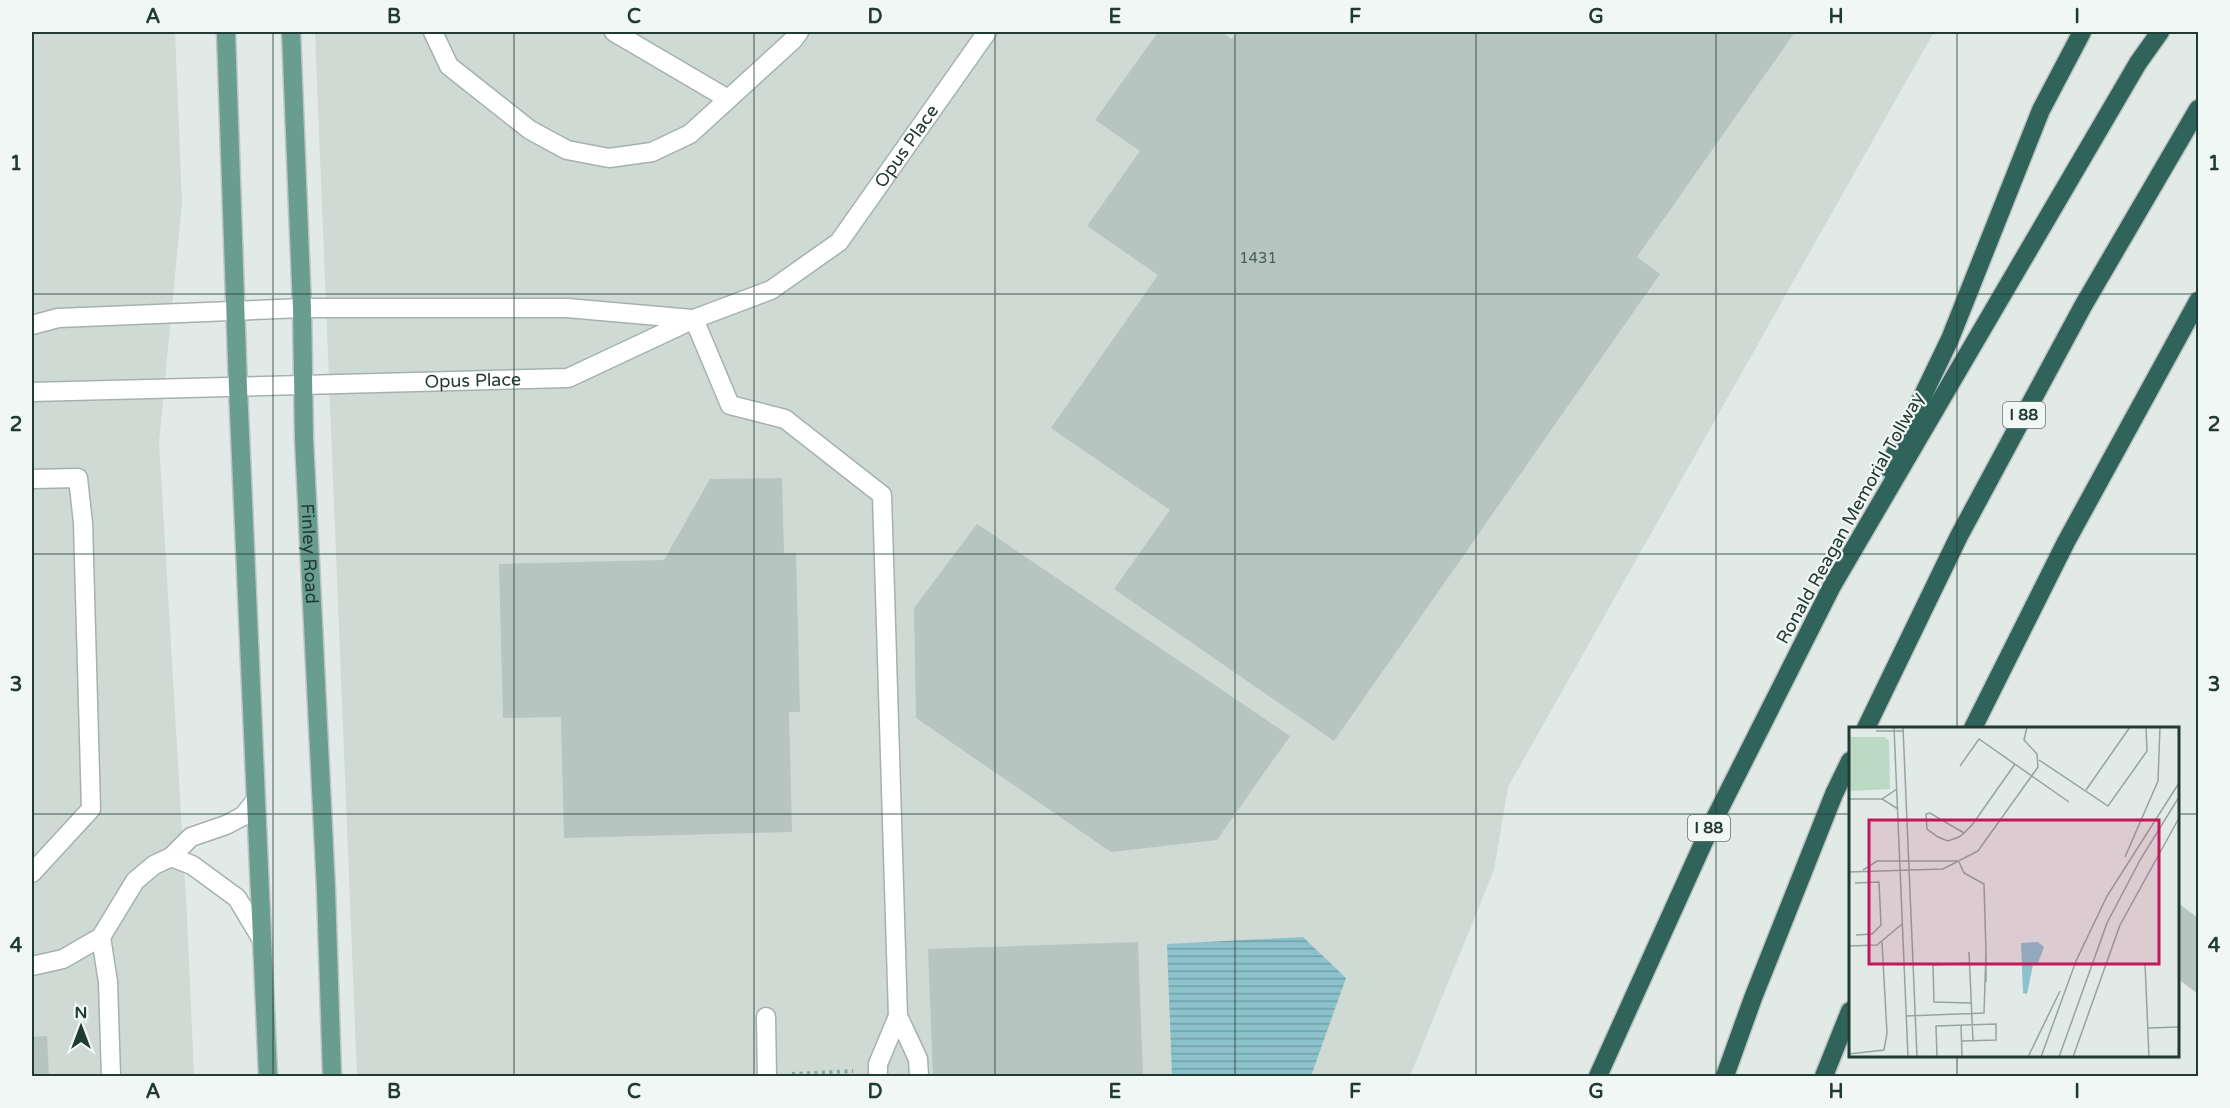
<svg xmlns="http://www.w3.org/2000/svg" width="2230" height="1108" font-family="'Varela Round',sans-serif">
<defs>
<pattern id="water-rules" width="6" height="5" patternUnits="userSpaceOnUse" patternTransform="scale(1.5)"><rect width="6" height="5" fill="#8cc2cc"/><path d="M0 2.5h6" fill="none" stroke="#729fa6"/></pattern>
</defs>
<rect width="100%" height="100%" fill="#e1eae6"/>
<!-- built -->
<g fill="#cfdad5">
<polygon points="32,32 175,32 182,203 159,442 187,916 194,1076 32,1076"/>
<polygon points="315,32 1934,32 1508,787 1494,870 1410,1076 357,1076"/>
</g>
<!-- water -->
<polygon fill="url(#water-rules)" points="1303,937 1346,978 1311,1076 1172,1076 1167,944"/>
<!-- building -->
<g fill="#b6c5bf">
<polygon points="1158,32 1221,32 1232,39 1238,32 1795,32 1637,257 1660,274 1334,741 1114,589 1170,510 1051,428 1158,275 1087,226 1140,151 1095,120"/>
<polygon points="782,478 784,553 796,553 800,712 789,712 792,832 564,838 561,717 503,718 499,564 664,560 710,479"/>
<polygon points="977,524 1290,736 1217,840 1111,852 916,718 914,608"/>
<polygon points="2178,903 2198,918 2198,994 2178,979"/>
<polygon points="1138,942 1143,1076 933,1076 928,949"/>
<polygon points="47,1036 49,1076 32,1076 32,1037"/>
</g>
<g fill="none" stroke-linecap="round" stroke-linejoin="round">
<!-- minor casing -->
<g stroke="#a4b2ad" stroke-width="21">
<g id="minor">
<polyline points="433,32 449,66 530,130 567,150 609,158 652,152 690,134 793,40 799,32"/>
<polyline points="614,32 728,99"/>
<polyline points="694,319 730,405 785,419 882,495 898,1016"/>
<polyline points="32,325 58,318 302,308 567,308 692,319"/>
<path id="s1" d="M32 392 568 378 694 319 771 290 839 242 987 32"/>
<polyline points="32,479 78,478 83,523 91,809 32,873"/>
<polyline points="171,857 192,865 237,898 261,938"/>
<polyline points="101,937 108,982 111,1076"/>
<polyline points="32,966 63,959 101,937 135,881 154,865 171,857 191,837 226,825 243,816 256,800"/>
<polyline points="766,1017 767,1076"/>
<polyline points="878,1076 878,1064 898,1016 918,1059 919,1076"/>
</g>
</g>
<!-- major casing -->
<g stroke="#bdc4c2" stroke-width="21">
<g id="major">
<polyline points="226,32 238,388 268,1076"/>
<path id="s2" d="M291 32 302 308 304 439 326 890 332 1076"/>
</g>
</g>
<!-- highway casing -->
<g stroke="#bdc4c2" stroke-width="21">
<g id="highway">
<polyline points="1888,468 1950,339 2041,110 2082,32"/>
<polyline points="1866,728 1959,536 2083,306 2198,109"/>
<polyline points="1973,728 2066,542 2198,301"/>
<polyline points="1598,1076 1711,826 1832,586 2138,63 2160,32"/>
<polyline points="1725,1076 1753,998 1834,794 1850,761"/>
<polyline points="1824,1076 1850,1011"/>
</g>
</g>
<!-- path -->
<polyline stroke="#83ac9f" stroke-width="4" stroke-dasharray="3 4.5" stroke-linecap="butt" points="792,1074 853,1071"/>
<!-- minor -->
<use href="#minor" stroke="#fff" stroke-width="18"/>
<!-- major -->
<use href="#major" stroke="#689d90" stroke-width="18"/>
<!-- highway -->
<use href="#highway" stroke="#30645a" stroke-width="18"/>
</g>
<!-- grid -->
<path fill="none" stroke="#223a34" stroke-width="1.5" stroke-opacity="0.55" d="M273 32V1076M514 32V1076M754 32V1076M995 32V1076M1235 32V1076M1476 32V1076M1716 32V1076M1957 32V728M32 294H2198M32 554H2198M32 814H1850M2178 814H2198M1957 1056V1076"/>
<g text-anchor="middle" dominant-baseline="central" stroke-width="4.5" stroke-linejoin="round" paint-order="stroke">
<!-- number labels -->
<g font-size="15" fill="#475d57">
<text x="1258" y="258">1431</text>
</g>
<!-- shield labels -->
<g fill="#f1f7f4" stroke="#60736e" stroke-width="1.5">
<rect x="2003" y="402" width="42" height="26" rx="4.5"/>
<rect x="1688" y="815" width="42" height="26" rx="4.5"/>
</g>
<g font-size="16" font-weight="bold" fill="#223a34">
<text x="2024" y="415">I 88</text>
<text x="1709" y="828">I 88</text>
</g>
<!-- street labels -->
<g font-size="18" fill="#223a34" stroke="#f1f7f4">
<text stroke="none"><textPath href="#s1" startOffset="958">Opus Place</textPath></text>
<text stroke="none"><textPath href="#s1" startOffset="441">Opus Place</textPath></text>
<text transform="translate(1850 518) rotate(-61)">Ronald Reagan Memorial Tollway</text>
<text stroke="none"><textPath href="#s2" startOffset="522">Finley Road</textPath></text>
</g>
</g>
<!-- overview -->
<g transform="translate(1849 727)">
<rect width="330" height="330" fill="#e1eae6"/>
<path d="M0 10H35L40 14 41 62 0 64Z" fill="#bbdac4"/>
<path d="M189 215 195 220 189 236 184 238 178 267 174 266 172 216Z" fill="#8cc2cc"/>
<path fill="none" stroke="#95a49f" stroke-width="1.5" d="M45 0 59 330M54 0 68 330M46 4H27H54M190 33 259 79 298 24 297 0M111 39 130 12 220 75M48 62 33 72 49 82M237 63 281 0M0 72H33M115 106 81 86 77 87 78 102 89 110 99 114 110 110 115 106 123 98 166 37M276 130 309 54 311 0M110 135 115 146 135 157 137 225M14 143 28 134H109M0 145 94 142 129 124 189 40 188 27 175 13 178 0M6 156 30 155 32 198 23 207 7 208M0 219 28 218 53 197M120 225 124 314M120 236 84 238 85 275 122 276M296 236 300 330M57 289 135 286 137 225V255M112 298 113 330M298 301 330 300M0 327 35 323 38 306 33 215M88 330 87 299 147 297V313L113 314M179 330 211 264M192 330 227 234 258 169 330 56M210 330 258 196 291 133 330 70M224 330 271 198 330 91"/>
<path fill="#c2185b" fill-opacity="0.15" stroke="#c2185b" stroke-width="3" d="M20 93H310V237H20Z"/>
<rect width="330" height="330" fill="none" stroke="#223a34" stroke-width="3"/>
</g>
<!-- border -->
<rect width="2230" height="1108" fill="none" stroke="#f1f7f4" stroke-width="66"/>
<!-- north arrow -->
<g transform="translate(81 1027)" stroke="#f1f7f4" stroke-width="4.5" paint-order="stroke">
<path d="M0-4.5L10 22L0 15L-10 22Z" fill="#223a34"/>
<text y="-9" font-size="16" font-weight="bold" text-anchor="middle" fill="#223a34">N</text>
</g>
<rect x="33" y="33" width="2164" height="1042" fill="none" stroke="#223a34" stroke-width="2"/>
<g font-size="20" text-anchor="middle" font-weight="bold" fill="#223a34">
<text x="153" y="23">A</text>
<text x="394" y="23">B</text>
<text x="634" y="23">C</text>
<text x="875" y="23">D</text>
<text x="1115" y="23">E</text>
<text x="1355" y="23">F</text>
<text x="1596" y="23">G</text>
<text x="1836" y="23">H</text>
<text x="2077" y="23">I</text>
<text x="16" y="170">1</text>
<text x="2214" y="170">1</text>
<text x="16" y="431">2</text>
<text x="2214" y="431">2</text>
<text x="16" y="691">3</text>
<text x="2214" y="691">3</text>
<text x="16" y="952">4</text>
<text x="2214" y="952">4</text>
<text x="153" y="1098">A</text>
<text x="394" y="1098">B</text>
<text x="634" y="1098">C</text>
<text x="875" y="1098">D</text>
<text x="1115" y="1098">E</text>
<text x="1355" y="1098">F</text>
<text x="1596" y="1098">G</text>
<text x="1836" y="1098">H</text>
<text x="2077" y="1098">I</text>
</g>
</svg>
